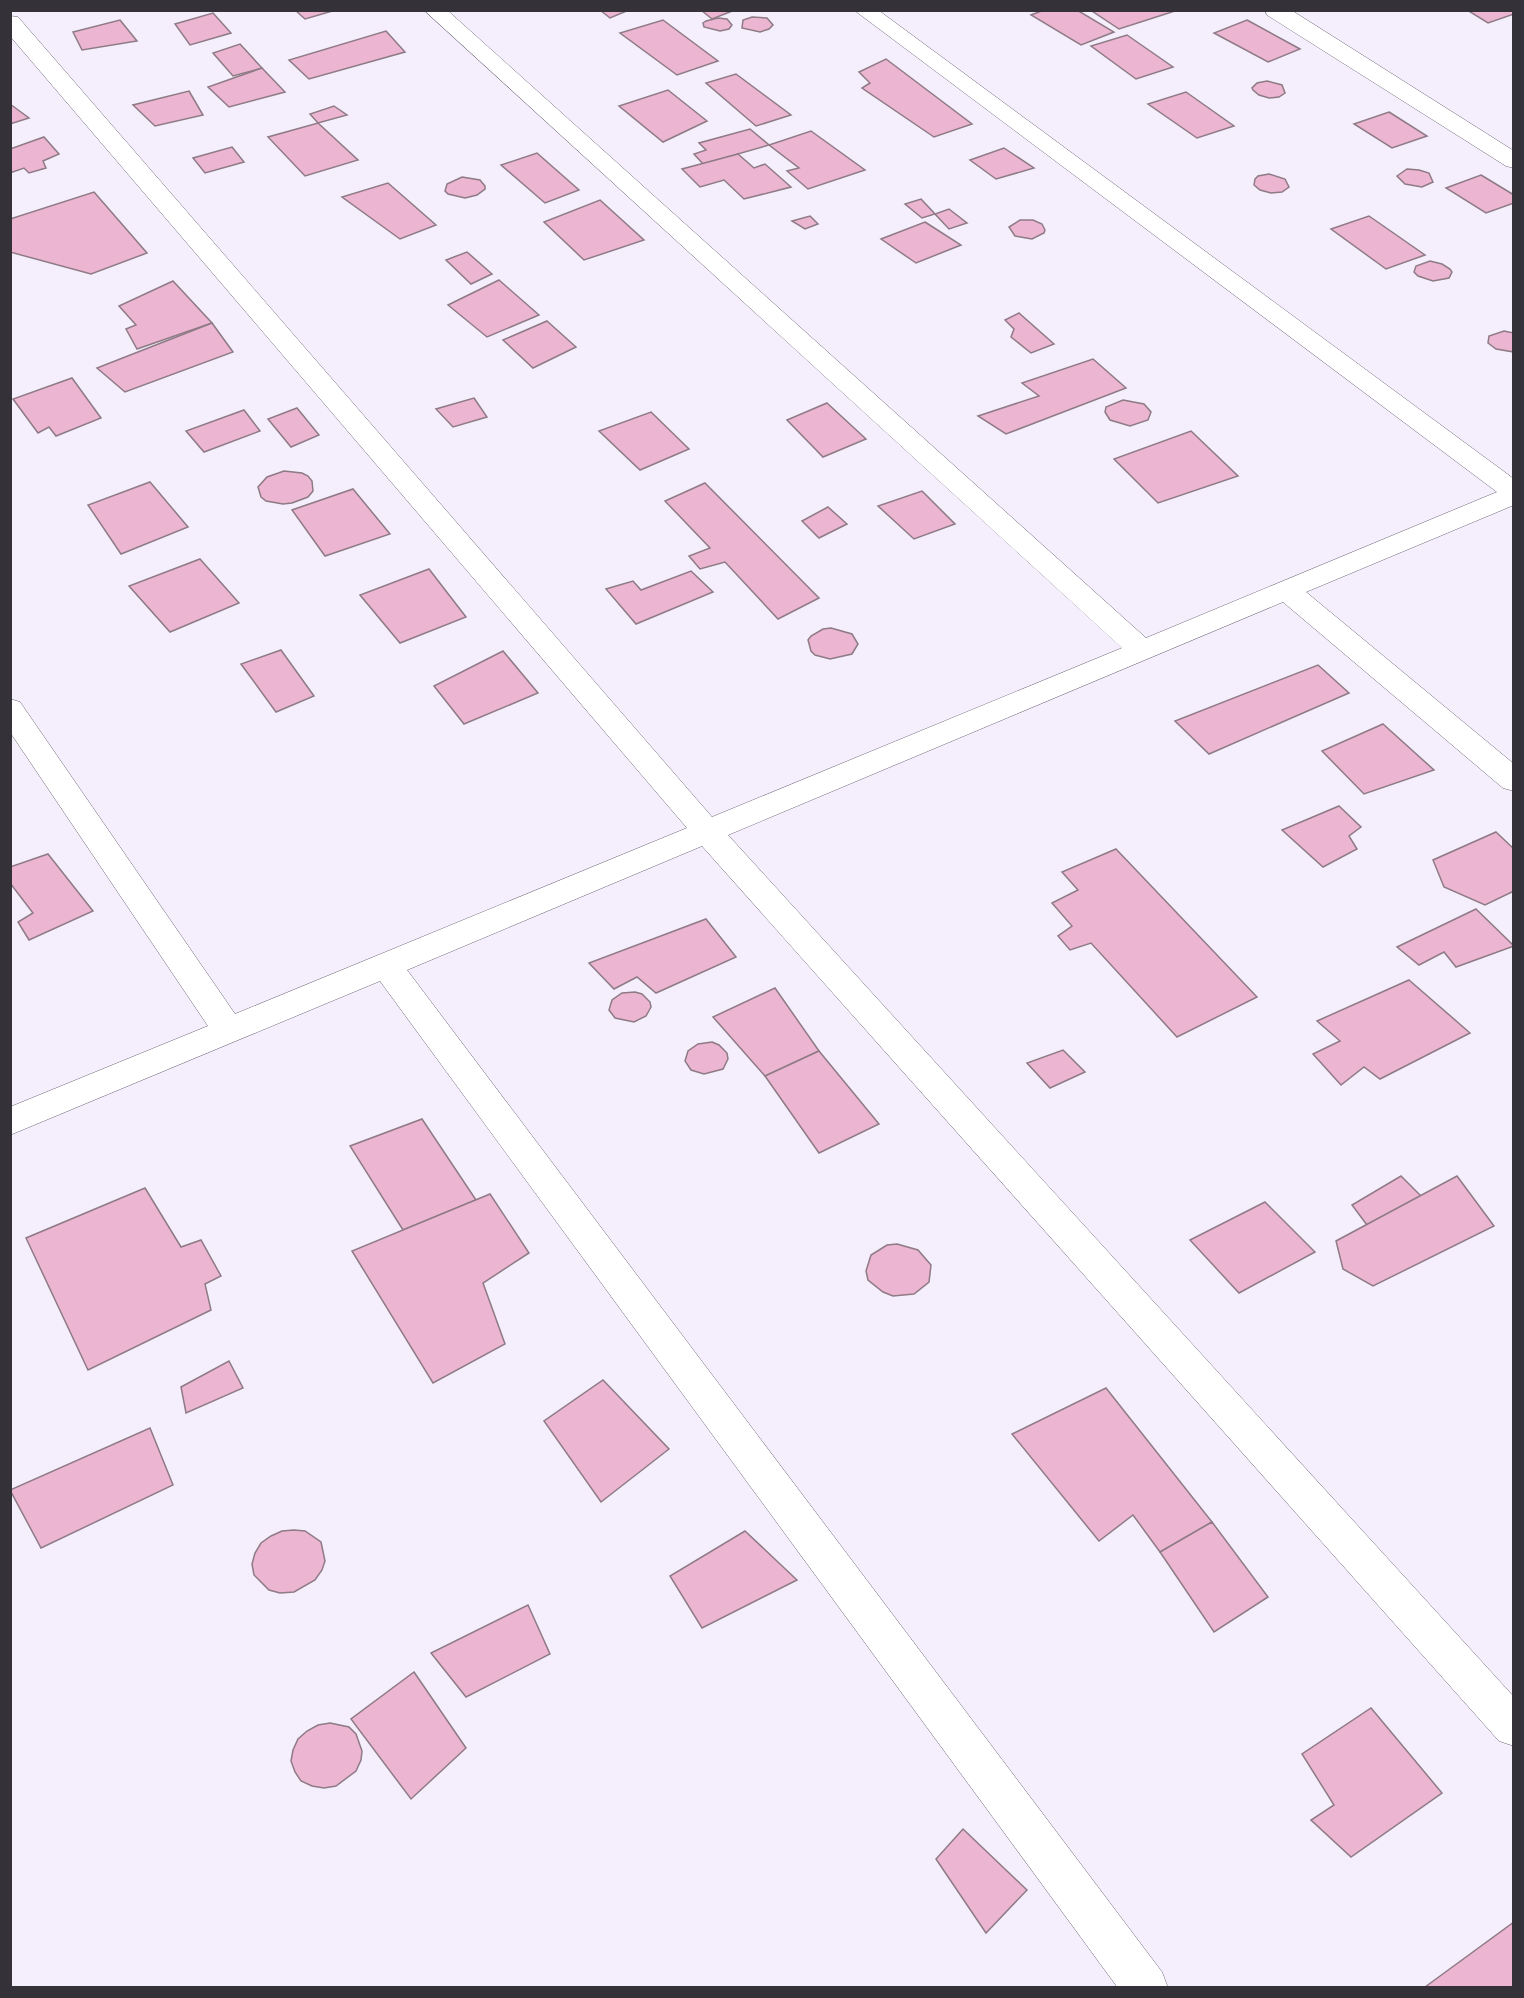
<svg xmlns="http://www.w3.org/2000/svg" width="1524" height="1998" font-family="'Nunito Sans',sans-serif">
<rect width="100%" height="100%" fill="#f4eefd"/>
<!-- building -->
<g fill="#ecb5d2" stroke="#8e7b85" stroke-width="1.5">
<polygon points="295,10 336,10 305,19"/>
<polygon points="600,10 629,10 610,18"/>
<polygon points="701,10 735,10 712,19"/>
<polygon points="1044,10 1077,10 1114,32 1081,45 1031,15"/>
<polygon points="1094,10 1178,10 1119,29 1092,11"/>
<polygon points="1467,10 1514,10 1514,14 1488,23"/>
<polygon points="213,13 231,33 190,45 175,24"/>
<polygon points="752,17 767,18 773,25 769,29 760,32 742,28 743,20"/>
<polygon points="718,18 727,19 732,25 729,29 720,31 704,27 703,23 706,21"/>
<polygon points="120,20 137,41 82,50 73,32"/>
<polygon points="663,20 718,61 677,75 620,33"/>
<polygon points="1247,20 1300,49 1268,62 1214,33"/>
<polygon points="386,31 405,52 309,79 289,60"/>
<polygon points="1127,35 1173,67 1136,79 1091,46"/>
<polygon points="240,44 262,68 233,76 213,53"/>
<polygon points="886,59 972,124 934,137 862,88 870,83 859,72"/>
<polygon points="262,68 285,92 229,107 208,87"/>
<polygon points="736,74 791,115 756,126 706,83"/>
<polygon points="1267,81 1282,85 1285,93 1279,97 1269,98 1259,95 1253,90 1252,88 1257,83"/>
<polygon points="668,90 707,121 663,142 619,106"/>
<polygon points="189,91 203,115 155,126 133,105"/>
<polygon points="1186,92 1234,126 1197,138 1148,104"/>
<polygon points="10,104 29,118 10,124"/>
<polygon points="334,106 347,115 318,123 310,114"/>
<polygon points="1389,112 1427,136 1392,148 1354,124"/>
<polygon points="318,123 358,160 305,176 268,137"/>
<polygon points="750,129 769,145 703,164 694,154 706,150 699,143"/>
<polygon points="811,131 865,170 808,189 787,171 799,168 769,145"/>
<polygon points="44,137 59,154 43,161 46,168 29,173 24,168 10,173 10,149"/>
<polygon points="232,147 244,162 205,173 193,158"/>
<polygon points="1004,148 1034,168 996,179 970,160"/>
<polygon points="537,153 579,190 545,203 501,165"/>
<polygon points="738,154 754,168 765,164 791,187 744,199 724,180 700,187 682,169"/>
<polygon points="1407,169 1419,170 1429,173 1433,182 1422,187 1405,184 1397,176"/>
<polygon points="1269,174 1285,179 1289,187 1282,192 1271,193 1260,190 1254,185 1255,179 1258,176"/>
<polygon points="1481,175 1514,195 1514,203 1486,213 1446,188"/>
<polygon points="462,177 480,180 485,186 485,189 477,195 465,198 448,194 445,191 447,184"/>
<polygon points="388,183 436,225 400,239 342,197"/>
<polygon points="94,192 147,253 91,274 10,252 10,219"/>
<polygon points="921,199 935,214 922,218 905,204"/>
<polygon points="600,200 644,240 584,260 544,222"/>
<polygon points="949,209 967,223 949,229 935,214"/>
<polygon points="810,216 818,224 805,229 792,221"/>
<polygon points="1369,216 1425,255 1386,269 1331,229"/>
<polygon points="1020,220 1033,220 1042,224 1045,230 1044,233 1032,239 1015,236 1009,227"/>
<polygon points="925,222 961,245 916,263 881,239"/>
<polygon points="467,252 492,274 471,284 446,260"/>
<polygon points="1430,261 1442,264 1450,269 1452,272 1449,278 1433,281 1418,276 1414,272 1416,266"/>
<polygon points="499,280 539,315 487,337 448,305"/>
<polygon points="173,281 212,323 137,349 126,329 136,325 119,306"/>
<polygon points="1019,313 1054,344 1031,353 1011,337 1014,329 1005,320"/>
<polygon points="547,321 576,347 533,368 503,340"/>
<polygon points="212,323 233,352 125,392 97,368"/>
<polygon points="1504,331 1514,333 1514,352 1496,349 1488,343 1489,336"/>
<polygon points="1093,359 1126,388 1006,434 978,416 1039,396 1022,383"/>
<polygon points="72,378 101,418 56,436 49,427 38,433 13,399"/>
<polygon points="474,398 487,417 453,427 436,409"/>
<polygon points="1123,400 1144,404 1151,412 1148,420 1130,426 1110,420 1105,412 1106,407"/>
<polygon points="827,403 866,439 823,457 787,420"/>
<polygon points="297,408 319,435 291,447 268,419"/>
<polygon points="244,410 260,431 204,452 186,431"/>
<polygon points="651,412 689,449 640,470 599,431"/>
<polygon points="1191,431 1238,476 1158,503 1114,459"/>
<polygon points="284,471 302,473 308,476 312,481 313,491 308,497 292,503 283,504 266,501 261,497 258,487 267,477"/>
<polygon points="150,482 188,527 121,554 88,505"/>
<polygon points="705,483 819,598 778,619 725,562 700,569 689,556 710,548 665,501"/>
<polygon points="353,489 390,534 325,556 292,510"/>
<polygon points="922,491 955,524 914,539 878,506"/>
<polygon points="828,507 847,524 819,538 802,521"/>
<polygon points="200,559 239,603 170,632 129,586"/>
<polygon points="429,569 466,617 400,643 360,595"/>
<polygon points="691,571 713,592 636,624 606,589 633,581 641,590"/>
<polygon points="831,628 852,634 858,644 852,654 830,659 815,655 811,651 808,640 811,636 823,629"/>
<polygon points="281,650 314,696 276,712 241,664"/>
<polygon points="503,651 538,693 464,724 434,686"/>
<polygon points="1318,665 1349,693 1209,754 1175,721"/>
<polygon points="1383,724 1434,770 1364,794 1322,751"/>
<polygon points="1339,806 1361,827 1349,836 1357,849 1323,867 1282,830"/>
<polygon points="1496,832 1514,849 1514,891 1485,905 1444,887 1433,860"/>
<polygon points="1116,849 1257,997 1177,1037 1091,943 1070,950 1058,936 1072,926 1052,903 1078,890 1062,872"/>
<polygon points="48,854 93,911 29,940 18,922 33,913 10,883 10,867"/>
<polygon points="1476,909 1514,946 1456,967 1444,952 1419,965 1397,947"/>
<polygon points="706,919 736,957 656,993 637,977 614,989 589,963"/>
<polygon points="1409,980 1470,1033 1380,1079 1364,1067 1341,1085 1313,1054 1340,1041 1317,1021"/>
<polygon points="775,988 819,1051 765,1076 713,1017"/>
<polygon points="635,992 642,994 650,1002 651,1007 646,1016 634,1022 615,1018 609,1010 612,1000 622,993"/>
<polygon points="712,1042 719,1045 727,1053 728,1059 723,1069 704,1074 691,1070 685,1061 688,1051 698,1044"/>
<polygon points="1063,1050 1085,1072 1050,1088 1027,1063"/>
<polygon points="819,1051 879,1124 819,1153 765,1076"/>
<polygon points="422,1119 476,1200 403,1230 350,1146"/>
<polygon points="1401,1176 1421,1196 1367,1225 1352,1205"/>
<polygon points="1457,1176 1494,1226 1373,1286 1343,1269 1336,1241"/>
<polygon points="145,1188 181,1247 201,1240 221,1276 205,1284 211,1310 88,1370 26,1238"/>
<polygon points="490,1194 529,1253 483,1283 505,1344 433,1383 352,1251"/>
<polygon points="1265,1202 1315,1252 1239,1293 1190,1240"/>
<polygon points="897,1244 918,1250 931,1265 929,1282 914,1294 893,1296 883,1292 868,1280 866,1271 871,1255 887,1245"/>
<polygon points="229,1361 243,1388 186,1413 181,1387"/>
<polygon points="603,1380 669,1449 601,1502 544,1421"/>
<polygon points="1106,1388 1212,1522 1160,1552 1133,1515 1099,1541 1012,1434"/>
<polygon points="150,1428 173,1485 41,1548 10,1490"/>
<polygon points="1212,1522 1268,1597 1214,1632 1160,1552"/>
<polygon points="294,1530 305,1531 321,1542 325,1561 322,1570 315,1580 294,1592 280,1593 269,1590 254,1575 252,1564 255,1553 261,1543 271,1536 282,1531"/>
<polygon points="745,1531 797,1580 702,1628 670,1576"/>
<polygon points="528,1605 550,1654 466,1697 431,1653"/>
<polygon points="414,1672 466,1748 411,1799 351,1719"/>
<polygon points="1371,1708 1442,1793 1351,1857 1311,1820 1334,1805 1302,1754"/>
<polygon points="330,1723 349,1727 356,1734 362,1751 361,1760 356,1771 336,1786 324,1788 312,1786 301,1781 295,1772 291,1761 293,1750 298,1739 307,1731 318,1725"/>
<polygon points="963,1829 1027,1890 986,1933 936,1859"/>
<polygon points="1514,1922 1514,1988 1426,1988 1425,1987"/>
</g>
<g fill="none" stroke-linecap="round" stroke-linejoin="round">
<!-- minor casing -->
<g stroke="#6e6777" stroke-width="1">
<g id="minor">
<polygon points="424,10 447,10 1146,638 1497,492 854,10 878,10 1514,479 1514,505 1306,592 1514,764 1514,791 1503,788 1283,602 728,835 1514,1697 1514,1746 1499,1741 702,846 407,970 1162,1972 1168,1988 1118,1988 380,981 10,1135 10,1107 208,1026 10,732 10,699 20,702 235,1014 687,828 10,36 10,16 18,17 712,817 1122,648"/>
<polygon points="1265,10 1291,10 1514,151 1514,168 1506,166 1267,15"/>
</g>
</g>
<!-- minor -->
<use href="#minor" fill="#fff" fill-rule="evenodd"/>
</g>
<!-- border -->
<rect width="1524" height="1998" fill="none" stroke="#343138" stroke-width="24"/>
</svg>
